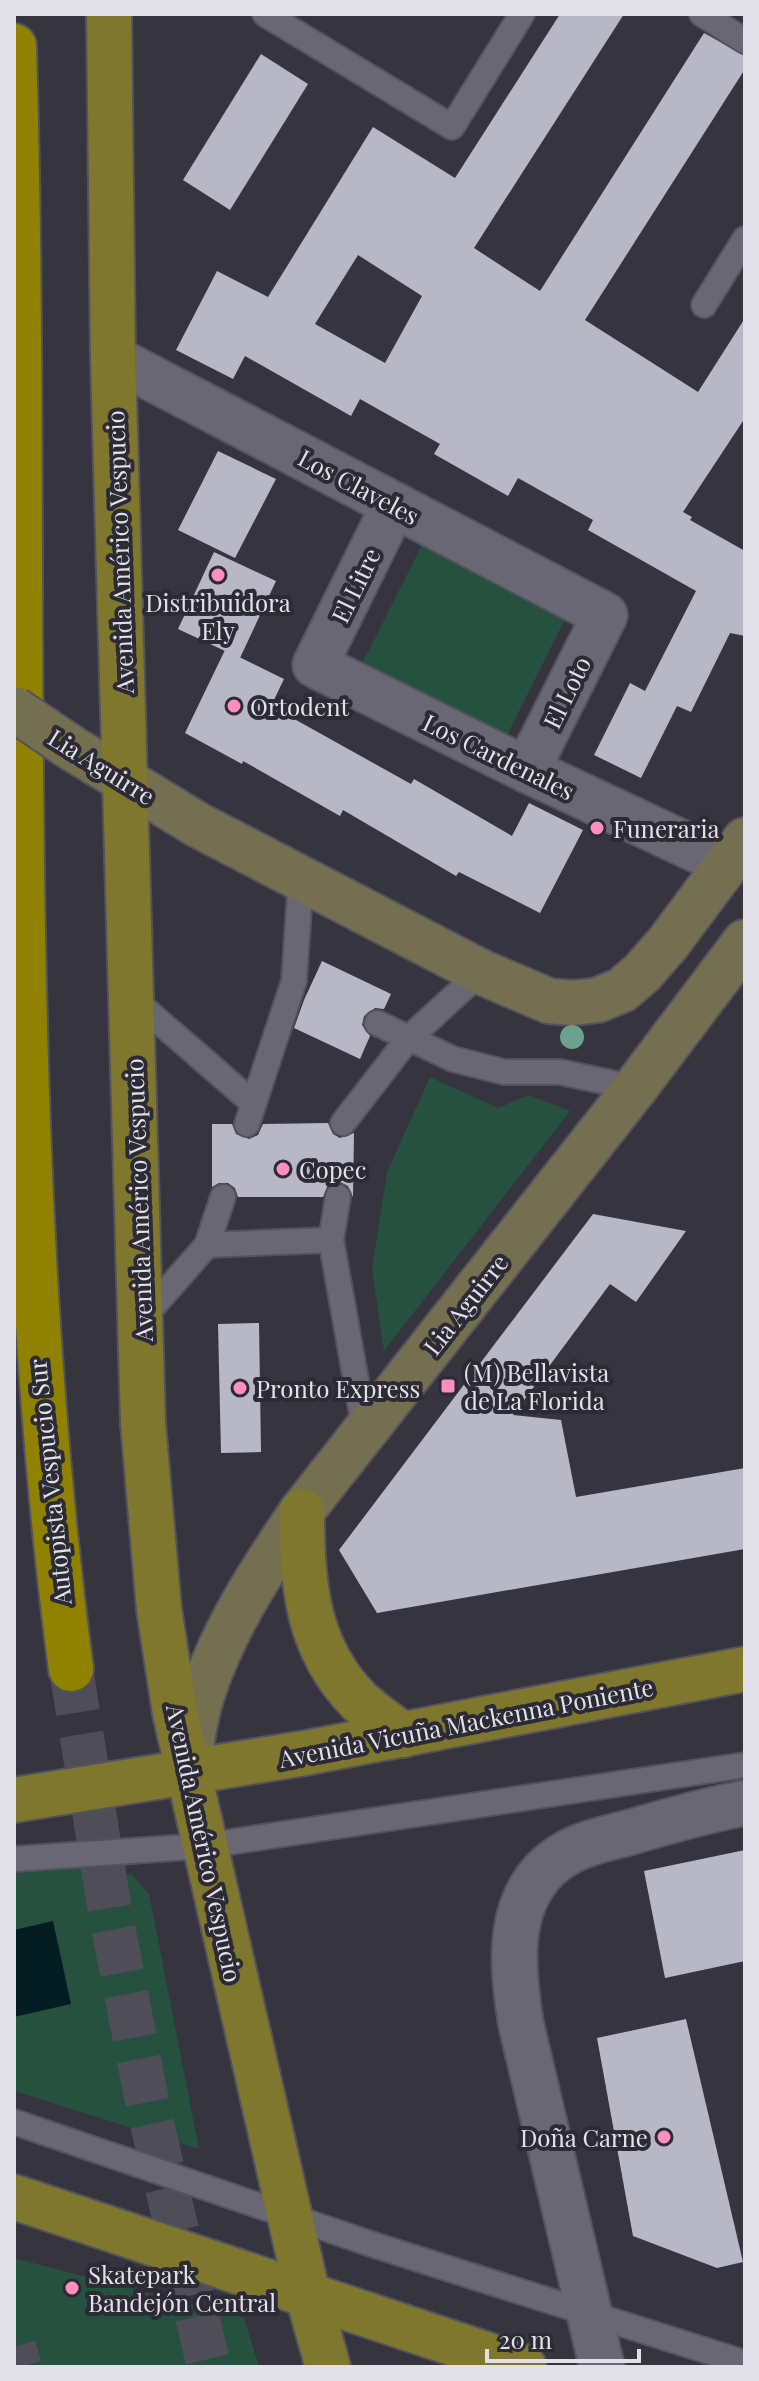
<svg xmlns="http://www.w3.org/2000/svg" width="759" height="2381" font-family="'Playfair Display',serif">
<rect width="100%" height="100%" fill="#35343f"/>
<!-- green -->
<g fill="#27513f">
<polygon points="425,539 569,611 505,739 361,666"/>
<polygon points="430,1077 498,1108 529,1095 570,1111 384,1351 372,1269 387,1172"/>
<polygon points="96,1862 132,1875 149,1894 199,2149 14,2091 14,1864"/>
<polygon points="14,2258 244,2318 259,2367 14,2367"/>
</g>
<!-- water -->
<polygon fill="#041d22" points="53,1921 71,2004 14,2017 14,1930"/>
<!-- building -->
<g fill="#b8b7c5" fill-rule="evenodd">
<path d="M560 14H624L474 248 540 291 704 33 745 56V69L585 320 698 392 745 318V418L683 512 692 517 690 520 745 551V636L730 633 691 712 677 706 641 778 594 755 630 683 645 691 696 591 588 530 593 520 518 478 508 496 434 454 440 444 360 399 351 416 245 356 233 379 176 350 217 271 268 297 373 127 455 178ZM358 255 422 296 385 363 315 324Z"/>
<polygon points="261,54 308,84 230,210 183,180"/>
<polygon points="218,451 276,479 235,558 178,530"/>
<polygon points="214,552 276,581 240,658 178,629"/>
<polygon points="225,650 284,679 271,706 411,784 414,779 512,836 529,803 583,830 540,913 459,872 456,876 343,810 340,816 243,761 242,764 185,733"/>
<polygon points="322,961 391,994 384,1009 375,1008 364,1016 362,1025 370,1036 360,1059 294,1028 304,1000"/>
<polygon points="328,1123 333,1134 340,1138 354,1133 353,1197 348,1186 340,1182 327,1187 323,1197 238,1197 235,1188 228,1183 219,1183 212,1187 212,1124 232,1124 236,1134 249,1139 258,1135 263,1124"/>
<polygon points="593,1214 686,1231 636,1302 610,1284 513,1415 561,1420 576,1497 745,1468 745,1549 377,1613 339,1550"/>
<polygon points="259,1323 261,1452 221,1453 218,1324"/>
<polygon points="745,1850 745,1961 665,1978 644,1871"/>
<polygon points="686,2019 743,2262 717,2268 633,2236 597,2038"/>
</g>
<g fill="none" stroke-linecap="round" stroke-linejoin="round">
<!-- highway-tunnel -->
<g stroke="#4f4e58" stroke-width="44" stroke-dasharray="44 22" stroke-linecap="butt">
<polyline points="71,1669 111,1917 149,2111 209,2367"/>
<polyline points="14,2347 20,2367"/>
</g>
<!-- lane casing -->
<g stroke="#54535d" stroke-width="28">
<g id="lane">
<polyline points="265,14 452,127 522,14"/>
<polyline points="702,14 745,41"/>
<polyline points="704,305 745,239"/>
<polyline points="132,998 253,1103"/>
<polyline points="377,1023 453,1059 504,1072 560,1072 635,1088"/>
<polyline points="343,1123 408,1039 481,972"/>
<polyline points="247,1124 294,981 301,877"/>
<polyline points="338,1197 331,1240 365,1431"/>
<polyline points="207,1245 331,1240"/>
<polyline points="142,1319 207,1245 223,1197"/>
<polyline points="14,1859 203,1846 745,1765"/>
<polyline points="14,2122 374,2245 745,2363"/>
</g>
</g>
<!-- street casing -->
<g stroke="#54535d" stroke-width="48">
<g id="street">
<polyline points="113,358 605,615 527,770"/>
<polyline points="394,505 315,665 527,770 727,864"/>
<path d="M602 2367 521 2024C511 1963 504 1889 567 1853 586 1842 610 1838 631 1832 669 1821 706 1810 745 1803"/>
</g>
</g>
<!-- secondary casing -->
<g stroke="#54535d" stroke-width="48">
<g id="secondary">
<polyline points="70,747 198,825 481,972 549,1001 573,1003 598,1000 622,990 642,973 668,943 745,840"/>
<path d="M187 1771C192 1745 194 1717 203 1692 224 1627 264 1567 302 1511L635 1088 745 942"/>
</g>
</g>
<!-- primary casing -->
<g stroke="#54535d" stroke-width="48">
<g id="primary">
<polyline points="109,14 113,358 143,1423 159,1609 175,1713 308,2296 328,2367"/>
<path d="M302 1511C302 1583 306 1647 359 1701 372 1713 388 1724 403 1735"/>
<polyline points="14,1800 305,1753 745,1669"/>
<polyline points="14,2197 524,2367"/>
</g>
</g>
<!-- highway casing -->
<g stroke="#54535d" stroke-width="48">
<path id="highway" d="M14 46C30 587 0 1132 71 1669"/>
</g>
<!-- lane -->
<use href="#lane" stroke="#686773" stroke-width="24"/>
<!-- street -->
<use href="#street" stroke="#686773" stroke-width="44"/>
<!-- secondary -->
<use href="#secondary" stroke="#746f50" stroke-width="44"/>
<!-- primary -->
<use href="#primary" stroke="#80772e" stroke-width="44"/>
<!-- highway -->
<use href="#highway" stroke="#908200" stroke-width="44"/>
<!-- secondary-bridge casing -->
<g stroke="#54535d" stroke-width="48" stroke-linecap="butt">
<polyline id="secondary-bridge" points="14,709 70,747"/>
</g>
<!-- secondary-bridge -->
<use href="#secondary-bridge" stroke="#746f50" stroke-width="44"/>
</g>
<!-- trees -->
<circle fill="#6ca18e" cx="572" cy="1037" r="12"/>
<!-- markers -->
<g fill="#fd8ebe" stroke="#2b2a35" stroke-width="3">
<circle cx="218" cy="575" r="8"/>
<circle cx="234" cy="706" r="8"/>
<circle cx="597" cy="828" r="8"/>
<circle cx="283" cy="1169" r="8"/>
<rect x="440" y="1378" width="16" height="16" rx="4"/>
<circle cx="240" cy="1388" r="8"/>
<circle cx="664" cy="2137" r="8"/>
<circle cx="72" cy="2288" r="8"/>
</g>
<g text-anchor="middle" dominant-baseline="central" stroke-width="8" stroke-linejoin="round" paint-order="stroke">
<!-- street labels -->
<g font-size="24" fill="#e2e1e9" stroke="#2b2a35">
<text transform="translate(359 486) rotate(28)">Los Claveles</text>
<text transform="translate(119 552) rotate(-92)">Avenida Américo Vespucio</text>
<text transform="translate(355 585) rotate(-64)">El Litre</text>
<text transform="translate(566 692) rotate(-64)">El Loto</text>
<text transform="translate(499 756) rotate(26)">Los Cardenales</text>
<text transform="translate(102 766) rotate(32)">Lia Aguirre</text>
<text transform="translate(138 1200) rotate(-92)">Avenida Américo Vespucio</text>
<text transform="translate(465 1304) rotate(-52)">Lia Aguirre</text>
<text transform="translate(49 1482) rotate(-96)">Autopista Vespucio Sur</text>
<text transform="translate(466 1722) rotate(-11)">Avenida Vicuña Mackenna Poniente</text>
<text transform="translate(205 1843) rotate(78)">Avenida Américo Vespucio</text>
</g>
<!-- poi labels -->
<g font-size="24" fill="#e2e1e9" stroke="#2b2a35" text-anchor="start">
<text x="218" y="602" text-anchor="middle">Distribuidora<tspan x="218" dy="28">Ely</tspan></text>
<text x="250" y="706">Ortodent</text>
<text x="613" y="828">Funeraria</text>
<text x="299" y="1169">Copec</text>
<text x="464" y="1372">(M) Bellavista<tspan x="464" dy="28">de La Florida</tspan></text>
<text x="256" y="1388">Pronto Express</text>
<text x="648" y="2137" text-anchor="end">Doña Carne</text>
<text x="88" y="2274">Skatepark<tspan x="88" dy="28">Bandejón Central</tspan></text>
</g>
</g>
<!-- border -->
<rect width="759" height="2381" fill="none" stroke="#e2e1e9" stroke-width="32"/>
<!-- scale -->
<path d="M487 2349v12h152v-12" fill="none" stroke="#e2e1e9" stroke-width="4"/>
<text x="499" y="2349" font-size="24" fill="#e2e1e9" stroke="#2b2a35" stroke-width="6" paint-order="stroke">20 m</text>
</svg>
